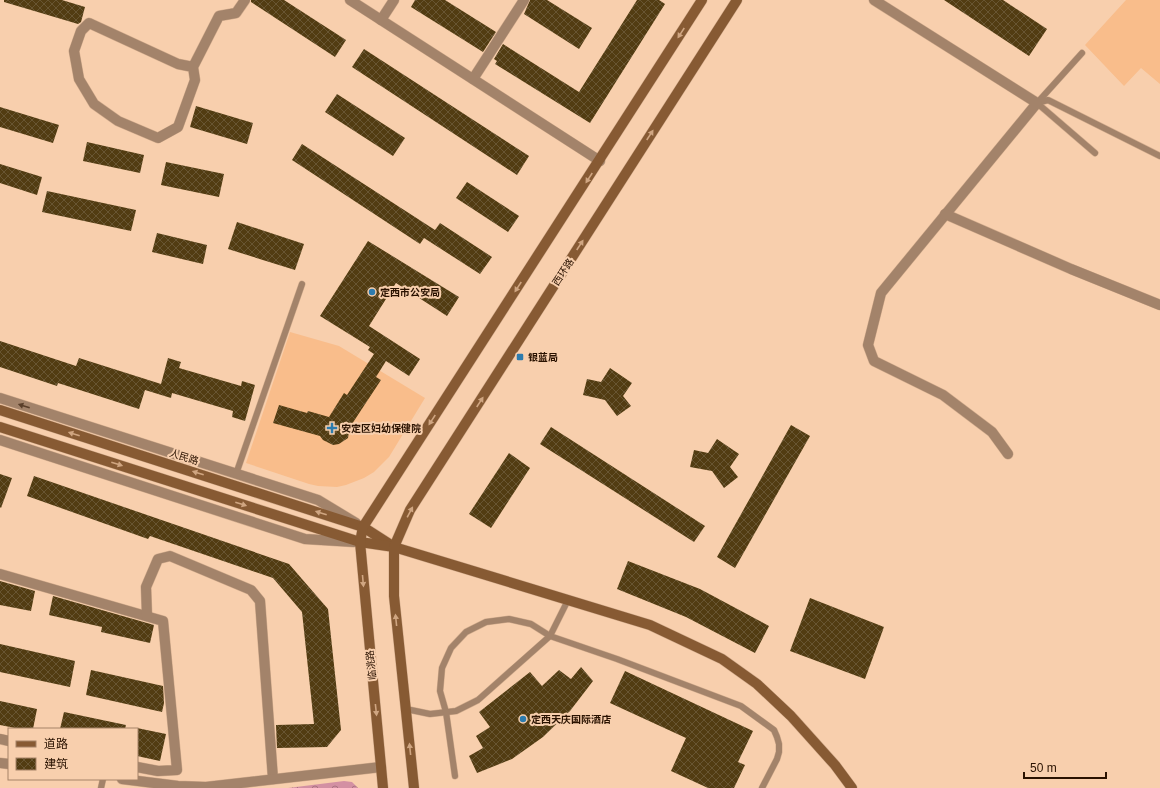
<svg xmlns="http://www.w3.org/2000/svg" width="1160" height="788" font-family="Helvetica,'Noto Sans SC',sans-serif">
<defs>
<pattern id="forest-crowns" width="20" height="18" patternUnits="userSpaceOnUse"><rect width="20" height="18" fill="#d390a3"/><path d="M2 6a3 3 0 1 1 6 0M12 15a3 3 0 1 1 6 0" fill="none" stroke="#ab7482"/></pattern>
<pattern id="building-cross-hatch" width="8" height="8" patternUnits="userSpaceOnUse"><rect width="8" height="8" fill="#523c12"/><path d="M0 0l8 8M0 8l8-8" fill="none" stroke="#685532"/></pattern>
</defs>
<rect width="100%" height="100%" fill="#f8cfad"/>
<!-- built -->
<g fill="#f9bd8b">
<polygon points="1126,0 1160,0 1160,84 1141,68 1124,86 1085,45"/>
<polygon points="290,332 339,346 425,398 389,457 374,472 364,478 346,485 337,487 318,486 309,484 246,463"/>
</g>
<!-- forest -->
<polygon fill="url(#forest-crowns)" points="344,781 352,782 358,788 288,788"/>
<!-- building -->
<g fill="url(#building-cross-hatch)">
<polygon points="4,0 62,0 85,7 81,22 78,24 4,2"/>
<polygon points="251,0 284,0 346,40 335,57 251,2"/>
<polygon points="415,0 445,0 496,32 483,52 411,7"/>
<polygon points="530,0 547,0 592,28 579,49 524,14"/>
<polygon points="637,0 659,0 665,4 590,123 495,64 497,61 494,59 503,44 579,92"/>
<polygon points="944,0 1003,0 1047,29 1029,56"/>
<polygon points="364,49 529,156 517,175 352,67"/>
<polygon points="337,94 405,138 393,156 325,112"/>
<polygon points="196,106 253,123 247,144 190,127"/>
<polygon points="0,107 59,125 53,143 0,127"/>
<polygon points="87,142 144,155 140,173 83,161"/>
<polygon points="302,144 435,230 440,223 492,257 480,274 424,238 420,244 292,160"/>
<polygon points="166,162 224,174 219,197 161,185"/>
<polygon points="0,164 42,177 37,195 0,183"/>
<polygon points="467,182 519,216 508,232 456,198"/>
<polygon points="47,191 136,210 131,231 42,212"/>
<polygon points="237,222 304,244 295,270 228,249"/>
<polygon points="157,233 207,245 203,264 152,252"/>
<polygon points="368,241 459,297 447,316 396,283 369,326 420,359 409,376 386,361 376,377 381,380 350,427 348,438 339,444 333,445 323,440 320,436 273,423 279,405 307,413 308,411 329,417 344,393 347,395 374,354 368,350 370,347 320,316"/>
<polygon points="0,341 76,366 79,358 161,384 168,358 181,362 179,368 241,386 242,381 255,385 245,421 232,417 233,411 172,393 171,398 145,390 139,409 58,383 57,386 0,367"/>
<polygon points="610,368 632,383 623,396 631,406 617,416 605,400 583,395 587,379 601,382"/>
<polygon points="791,425 810,436 735,568 717,557"/>
<polygon points="551,427 705,526 694,542 540,444"/>
<polygon points="717,439 739,454 730,467 738,477 724,488 712,471 690,467 694,450 708,453"/>
<polygon points="509,453 530,468 491,528 469,514"/>
<polygon points="0,474 12,478 1,508 0,507"/>
<polygon points="34,476 289,564 328,609 341,730 327,747 277,748 276,725 314,724 302,612 273,578 150,536 148,539 27,496"/>
<polygon points="628,561 700,589 769,626 755,653 686,617 617,589"/>
<polygon points="0,581 35,591 31,611 0,605"/>
<polygon points="53,596 154,625 150,643 101,632 102,627 49,615"/>
<polygon points="810,598 884,627 865,679 790,651"/>
<polygon points="0,644 75,661 70,687 0,672"/>
<polygon points="581,667 593,681 570,711 543,737 512,759 477,773 469,756 483,748 476,736 490,727 479,712 530,672 542,686 559,670 571,679"/>
<polygon points="91,670 163,686 164,703 162,712 86,695"/>
<polygon points="625,671 753,731 738,762 745,765 734,788 708,788 671,771 686,738 610,703"/>
<polygon points="0,701 37,709 33,729 20,729 0,725"/>
<polygon points="64,712 126,725 125,729 60,729"/>
<polygon points="137,728 166,734 160,761 137,756"/>
</g>
<g fill="none" stroke-linecap="round" stroke-linejoin="round">
<!-- service casing -->
<g stroke="#d3ad8e" stroke-width="7">
<g id="service">
<polyline points="1037,103 1048,100 1160,156"/>
<polyline points="1037,103 1095,153"/>
<polyline points="1037,103 1082,53"/>
<polyline points="236,474 302,284"/>
<polyline points="406,709 430,714 456,711 478,700 550,636 568,600"/>
<polyline points="455,776 446,712 440,691 442,668 451,648 466,632 486,622 509,619 531,624 550,636 617,659 741,706 774,730 777,737 779,744 779,752 777,759 762,788"/>
<polyline points="101,788 103,779"/>
</g>
</g>
<!-- minor casing -->
<g stroke="#d3ad8e" stroke-width="11">
<g id="minor">
<polyline points="874,0 1037,103 881,293 868,345 874,361 943,395 992,432 1008,454"/>
<polyline points="381,20 394,0"/>
<polyline points="193,67 178,64 89,23 81,31 74,51 79,79 94,104 118,121 158,138 178,127 195,80 193,67 219,16 236,13 245,0"/>
<polyline points="473,79 524,0"/>
<polyline points="945,214 1071,269 1160,305"/>
<polyline points="0,398 318,500 356,523"/>
<polyline points="0,440 305,539 354,542"/>
<polyline points="0,574 163,621 177,770 158,771 137,767"/>
<polyline points="147,616 146,587 158,559 170,556 251,590 260,601 273,779"/>
<polyline points="0,739 9,741"/>
<polyline points="0,763 9,764"/>
<polyline points="122,779 178,786 206,787 381,767"/>
</g>
</g>
<!-- tertiary casing -->
<g stroke="#d3ad8e" stroke-width="11">
<polyline id="tertiary" points="350,0 600,161"/>
</g>
<!-- secondary casing -->
<g stroke="#d3ad8e" stroke-width="11">
<g id="secondary">
<polyline points="0,410 363,527 391,545"/>
<polyline points="0,427 360,542 394,547 650,625 722,659 757,684 791,716 835,765 852,788"/>
<polyline points="383,788 360,542 363,527 702,0"/>
<polyline points="414,788 394,596 394,547 410,510 737,0"/>
</g>
</g>
<!-- service -->
<use href="#service" stroke="#a3836a" stroke-width="6"/>
<!-- minor -->
<use href="#minor" stroke="#a3836a" stroke-width="10"/>
<!-- tertiary -->
<use href="#tertiary" stroke="#a3836a" stroke-width="10"/>
<!-- secondary -->
<use href="#secondary" stroke="#875a33" stroke-width="10"/>
</g>
<!-- one-way arrows -->
<defs><path id="oneway-solid" d="M-6-.8H1V-3.2L6.5 0L1 3.2V.8H-6Z"/></defs>
<g fill="#d0a682">
<use href="#oneway-solid" transform="translate(681 33) rotate(123)"/>
<use href="#oneway-solid" transform="translate(650 135) rotate(-57)"/>
<use href="#oneway-solid" transform="translate(589 178) rotate(123)"/>
<use href="#oneway-solid" transform="translate(580 245) rotate(-57)"/>
<use href="#oneway-solid" transform="translate(518 287) rotate(123)"/>
<use href="#oneway-solid" transform="translate(480 402) rotate(-57)"/>
<use href="#oneway-solid" transform="translate(432 420) rotate(123)"/>
<use href="#oneway-solid" transform="translate(74 434) rotate(-162)"/>
<use href="#oneway-solid" transform="translate(117 464) rotate(18)"/>
<use href="#oneway-solid" transform="translate(198 473) rotate(-162)"/>
<use href="#oneway-solid" transform="translate(241 504) rotate(18)"/>
<use href="#oneway-solid" transform="translate(410 512) rotate(-62)"/>
<use href="#oneway-solid" transform="translate(321 513) rotate(-162)"/>
<use href="#oneway-solid" transform="translate(363 581) rotate(85)"/>
<use href="#oneway-solid" transform="translate(396 620) rotate(-96)"/>
<use href="#oneway-solid" transform="translate(376 710) rotate(84)"/>
<use href="#oneway-solid" transform="translate(410 749) rotate(-96)"/>
</g>
<use fill="#5a3f2a" href="#oneway-solid" transform="translate(24 406) rotate(-162)"/>
<!-- markers -->
<g fill="#2d7bad" stroke="#f8cfad" stroke-width="1.5">
<circle cx="372" cy="292" r="4"/>
<rect x="516" y="353" width="8" height="8" rx="2"/>
<path d="M330 422h4v4h4v4h-4v4h-4v-4h-4v-4h4z"/>
<circle cx="523" cy="719" r="4"/>
</g>
<g text-anchor="middle" dominant-baseline="central" stroke-width="4" stroke-linejoin="round" paint-order="stroke">
<!-- street labels -->
<g font-size="10" fill="#2a1200" stroke="#f8cfad">
<text transform="translate(563 272) rotate(-57)">西环路</text>
<text transform="translate(184 457) rotate(18)">人民路</text>
<text transform="translate(371 665) rotate(-96)">临洮路</text>
</g>
<!-- poi labels -->
<g font-size="10" font-weight="bold" fill="#2a1200" stroke="#f8cfad" text-anchor="start">
<text x="380" y="292">定西市公安局</text>
<text x="528" y="357">银蓝局</text>
<text x="341" y="428">安定区妇幼保健院</text>
<text x="531" y="719">定西天庆国际酒店</text>
</g>
</g>
<!-- legend -->
<rect x="8" y="728" width="130" height="52" fill="#f8cfad" stroke="#a68368"/>
<rect x="16" y="741" width="20" height="6" fill="#875a33" stroke="#a68368"/>
<text x="44" y="748" font-size="12" fill="#2a1200">道路</text>
<rect x="16" y="758" width="20" height="12" fill="url(#building-cross-hatch)" stroke="#a68368"/>
<text x="44" y="768" font-size="12" fill="#2a1200">建筑</text>
<!-- scale -->
<path d="M1024 772v6h82v-6" fill="none" stroke="#2a1200" stroke-width="2"/>
<text x="1030" y="772" font-size="12" fill="#2a1200" stroke="#f8cfad" stroke-width="3" paint-order="stroke">50 m</text>
</svg>
